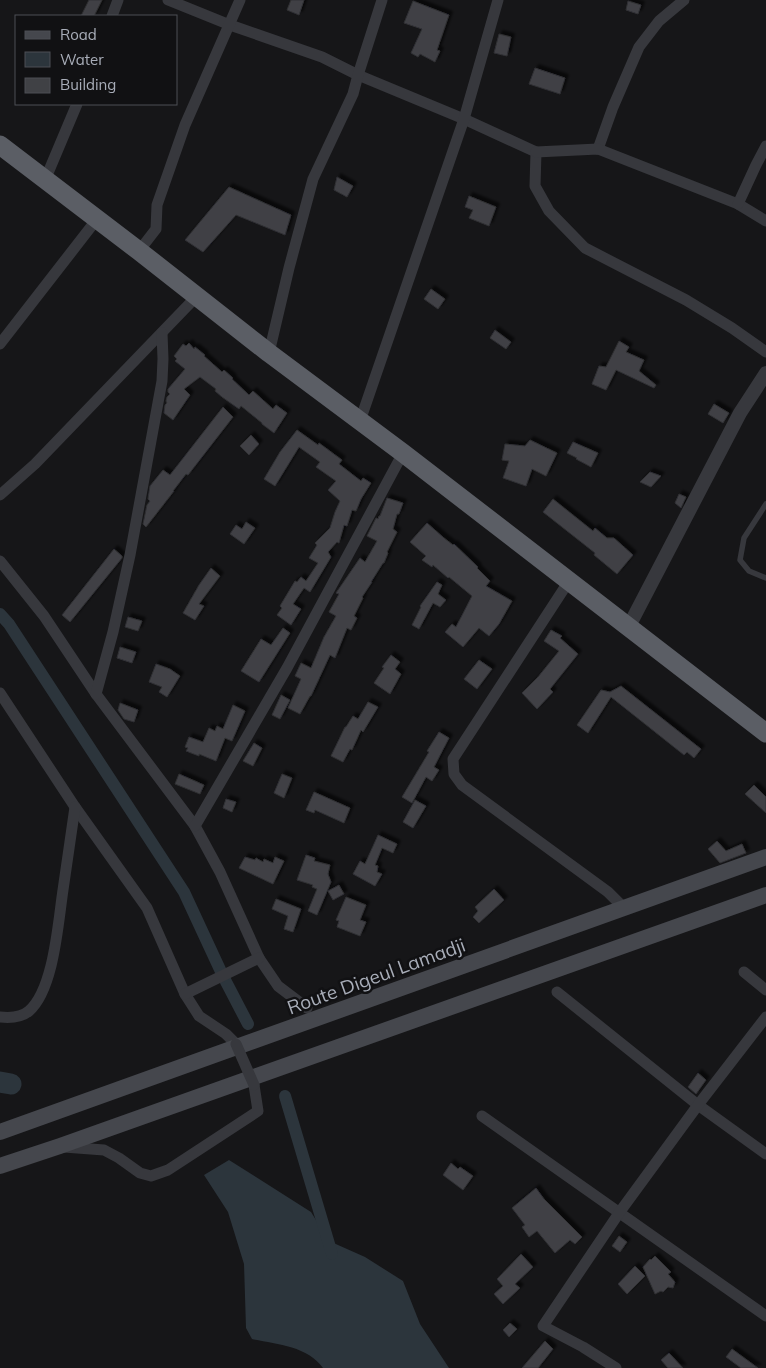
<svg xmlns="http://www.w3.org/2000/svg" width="766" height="1368" font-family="Mulish,sans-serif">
<defs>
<filter id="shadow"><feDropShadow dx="3.5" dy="-3.5" stdDeviation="1" flood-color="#0009"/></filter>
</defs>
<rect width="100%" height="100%" fill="#161618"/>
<!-- water -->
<path fill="#2c353c" d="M229 1160 311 1212 329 1241 365 1257 403 1281 420 1324 449 1368H323C308 1346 276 1344 252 1339L246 1328 244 1264 228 1212 204 1175Z"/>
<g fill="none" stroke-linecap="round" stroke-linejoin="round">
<!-- canal -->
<g stroke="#2c353c" stroke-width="12">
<polyline points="0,614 9,624 184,892 223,976 248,1024"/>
<polyline points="285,1096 332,1254"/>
</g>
<!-- river -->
<polyline stroke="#2c353c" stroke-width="21" points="0,1082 11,1084"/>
</g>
<!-- building -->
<g fill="#404145" stroke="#303034" filter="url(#shadow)">
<polygon points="89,0 102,0 94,16 81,16"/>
<polygon points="291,0 304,0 299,15 287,10"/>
<polygon points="413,1 449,15 437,50 440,51 435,62 420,54 418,57 411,53 422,29 404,23"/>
<polygon points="628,1 641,5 638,14 626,10"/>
<polygon points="499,34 511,37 507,56 494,53"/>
<polygon points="535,68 565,78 560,94 529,84"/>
<polygon points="337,177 353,186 347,197 334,190"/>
<polygon points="229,187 291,215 285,235 236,215 203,252 185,240"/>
<polygon points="469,196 496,207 489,226 469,218 473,210 465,207"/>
<polygon points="431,289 445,299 438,309 424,299"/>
<polygon points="495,330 511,342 506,349 490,338"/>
<polygon points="619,341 629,347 626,352 644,360 639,371 656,385 654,388 616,370 606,390 592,384 599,366 606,367"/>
<polygon points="189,343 194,349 195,347 205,355 204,356 222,372 224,370 233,378 232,379 249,395 253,391 273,409 276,405 287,413 274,433 262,424 262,423 241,406 239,409 222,397 215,391 216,389 200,377 184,389 190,395 173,420 164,413 165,405 167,403 166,401 167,397 170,394 168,392 168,389 185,369 175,361 177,359 174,356 183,344 186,346"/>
<polygon points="714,404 729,413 723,423 708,414"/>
<polygon points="223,407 233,417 188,475 186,474 173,491 174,491 146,527 143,524 147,505 150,501 148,499 150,486 163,470 170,475"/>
<polygon points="297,430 318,445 319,443 342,460 339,464 361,481 363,478 371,483 361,499 356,511 352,510 347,526 344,525 339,543 337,542 328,552 331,557 310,592 304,588 293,604 301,609 291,625 277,615 282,608 280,606 295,581 297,582 301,577 306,581 318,563 309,558 317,545 315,543 330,528 335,512 340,501 328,490 336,481 316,467 320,462 299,447 275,486 264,479 280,452"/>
<polygon points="251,435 259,444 249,455 240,446"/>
<polygon points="530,440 557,453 546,476 532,469 526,486 503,478 509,461 502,460 505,444 525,446"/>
<polygon points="573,442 598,453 591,467 576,459 577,458 567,453"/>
<polygon points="650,472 661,476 651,487 640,482"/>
<polygon points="679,494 686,497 681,508 675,503"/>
<polygon points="387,498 403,503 399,514 397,514 393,529 397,532 387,552 388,553 384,563 383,563 371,582 372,582 362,597 363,598 354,616 357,618 351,630 347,628 335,658 330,655 311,696 310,696 300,714 288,708 301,679 295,676 301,663 311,668 324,637 336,616 329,612 339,594 336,593 360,558 365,562 377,541 367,536 376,518 378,519 379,516 380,516"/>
<polygon points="553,499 593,531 595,528 607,538 614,538 633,555 617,574 594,555 595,553 543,512"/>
<polygon points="246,522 255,528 244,544 230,534 236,525 242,529"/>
<polygon points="427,523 444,538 453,545 454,544 478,567 477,568 490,581 486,586 512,601 499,624 489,636 479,628 463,647 445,632 452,624 456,627 472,596 449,577 448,578 433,565 432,567 422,560 426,556 410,542"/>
<polygon points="114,549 122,556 122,558 70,622 62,615"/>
<polygon points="211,568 220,576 199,604 204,606 195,620 183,613 199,585"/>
<polygon points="437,582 442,585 438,594 446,600 440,607 433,603 419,629 412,625 421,607 420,606"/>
<polygon points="128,617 142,621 138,631 125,627"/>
<polygon points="283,628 290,633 259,682 241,671 261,639 271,645"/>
<polygon points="551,630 562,636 560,638 578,654 550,689 553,692 537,709 522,693 538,677 559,651 544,641"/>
<polygon points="120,647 136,652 132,663 117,658"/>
<polygon points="391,655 400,662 395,669 401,674 390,694 374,683 384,668 382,667"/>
<polygon points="479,660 492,669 477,689 464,679"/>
<polygon points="156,664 170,669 180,676 167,697 159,692 162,687 149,682"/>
<polygon points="621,686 701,749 694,758 687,752 684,755 611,697 588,733 577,725 601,690 610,692"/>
<polygon points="281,695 290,700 280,719 272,715"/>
<polygon points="368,702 378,707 363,732 361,730 352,750 350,749 343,762 331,756 345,727 346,727 353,716 358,719"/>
<polygon points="120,703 138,710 134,722 124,719 118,710"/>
<polygon points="233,705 245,711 232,741 225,738 216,761 199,754 199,756 186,751 188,748 185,747 189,737 203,742 209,728 215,731 217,726 223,729"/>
<polygon points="439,732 449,738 434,767 439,770 432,781 426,777 412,803 402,797 429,752 427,751"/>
<polygon points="254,743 262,748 253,766 243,761"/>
<polygon points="179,774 204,785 200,794 175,784"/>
<polygon points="282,774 292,778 284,798 274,793"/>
<polygon points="754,785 766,797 766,813 745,794"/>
<polygon points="314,792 350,808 344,823 315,810 314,813 306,810"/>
<polygon points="226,799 236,802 232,812 223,808"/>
<polygon points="415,800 426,806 413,828 403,822"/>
<polygon points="378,835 397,844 393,853 382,848 375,865 378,866 377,872 382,874 375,886 353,874 360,861 365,864"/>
<polygon points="717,841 726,851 742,844 746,853 720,863 708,849"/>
<polygon points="306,855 315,858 314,861 330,865 328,874 331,882 317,915 308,911 317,889 312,887 313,885 297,880"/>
<polygon points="245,857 255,860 256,858 263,862 264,859 273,863 275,857 284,861 273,884 239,868"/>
<polygon points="339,885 344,894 333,900 328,891"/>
<polygon points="494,889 504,900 479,923 473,917 478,911 475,907"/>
<polygon points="346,897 366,905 360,920 366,922 360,936 337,927 339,921 336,920"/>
<polygon points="276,899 301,909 293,932 284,929 288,916 272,909"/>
<polygon points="698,1073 706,1080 696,1094 688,1087"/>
<polygon points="451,1163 458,1169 460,1167 473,1176 463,1190 443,1175"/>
<polygon points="536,1188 544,1199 582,1237 575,1244 570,1240 555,1253 537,1231 529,1237 522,1227 525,1225 512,1208"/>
<polygon points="619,1236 627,1242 620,1252 612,1246"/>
<polygon points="521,1254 533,1267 515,1284 520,1288 503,1304 494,1294 503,1286 497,1279"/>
<polygon points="655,1256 671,1272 668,1274 675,1282 673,1288 668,1287 663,1292 661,1291 655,1294 643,1267 650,1259 651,1260"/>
<polygon points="635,1266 645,1276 627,1294 618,1284"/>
<polygon points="510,1323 517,1329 509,1337 503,1330"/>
<polygon points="545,1341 553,1349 538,1368 522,1368"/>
<polygon points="732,1349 758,1368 741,1368 726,1357"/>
<polygon points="669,1353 683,1368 668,1368 661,1360"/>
</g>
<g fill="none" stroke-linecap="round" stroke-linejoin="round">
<!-- service -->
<polyline stroke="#37383d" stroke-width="5.5" points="766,504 744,538 740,560 749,571 766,578"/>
<!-- minor -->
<g stroke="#37383d" stroke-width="11">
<polyline points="168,0 230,25 322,57 358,75 464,119 536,152 535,186 549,211 585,248 686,300 732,328 766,352"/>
<polyline points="112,16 118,0"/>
<polyline points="598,149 613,107 639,47 659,21 684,0"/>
<polyline points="536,152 598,149 738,204 766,221"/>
<polyline points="45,180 77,104"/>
<polyline points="738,204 756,165 766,146"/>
<polyline points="139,251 156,229 157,205 185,125 240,0"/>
<polyline points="0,344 97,219"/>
<polyline points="269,353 289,268 313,179 353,94 358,75 382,0"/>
<polyline points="360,421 464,119 498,0"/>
<polyline points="0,495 35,464 197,296"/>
<polyline points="0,561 44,616 96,694 195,826 220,872 259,958 278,986 307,1008"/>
<polyline points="569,581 453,759 454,774 462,785 608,892 624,908"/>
<polyline points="0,693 75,807 147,908 185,994 199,1016 226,1034 236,1044"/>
<polyline points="96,694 113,632 130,555 162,381 163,359 162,333"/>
<polyline points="195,826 287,668 403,453"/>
<polyline points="744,972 766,990"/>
<polyline points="557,992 698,1105 766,1154"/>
<polyline points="185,994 259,958"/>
<path d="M0 1017C10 1018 21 1018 29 1011 54 989 58 923 63 890 67 862 71 834 75 807"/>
<polyline points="482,1116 766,1316"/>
<polyline points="64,1147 104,1150 119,1158 140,1173 151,1176 168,1170 258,1111 254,1085"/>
<polyline points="616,1368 583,1347 543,1326 619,1213 698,1105 766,1017"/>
</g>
<!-- tertiary -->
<polyline stroke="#37383d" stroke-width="14" points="628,628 740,413 766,373"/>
<!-- secondary -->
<g stroke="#45474d" stroke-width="16">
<polyline points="0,1132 766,857"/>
<polyline points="0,1166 60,1146 766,895"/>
</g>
<!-- trunk -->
<polyline stroke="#5b5e65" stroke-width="19" points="0,145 139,251 269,353 403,453 766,733"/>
<!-- minor-bridge -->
<polyline stroke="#37383d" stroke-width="11" points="236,1044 254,1085"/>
</g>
<g text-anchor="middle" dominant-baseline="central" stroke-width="5" stroke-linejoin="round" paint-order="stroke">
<!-- street labels -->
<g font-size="19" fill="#a8adb8" stroke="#111113">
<text transform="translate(376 976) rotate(-20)">Route Digeul Lamadji</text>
</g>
</g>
<!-- legend -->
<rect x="15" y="15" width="162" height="90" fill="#111113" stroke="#4d4f55"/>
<rect x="25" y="31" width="25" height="8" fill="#45474d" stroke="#4d4f55"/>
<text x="60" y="40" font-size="15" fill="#a8adb8">Road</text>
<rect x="25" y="52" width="25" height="15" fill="#2c353c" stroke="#4d4f55"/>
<text x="60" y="65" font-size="15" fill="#a8adb8">Water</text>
<rect x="25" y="78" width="25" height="15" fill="#404145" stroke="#4d4f55"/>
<text x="60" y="90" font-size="15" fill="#a8adb8">Building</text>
</svg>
